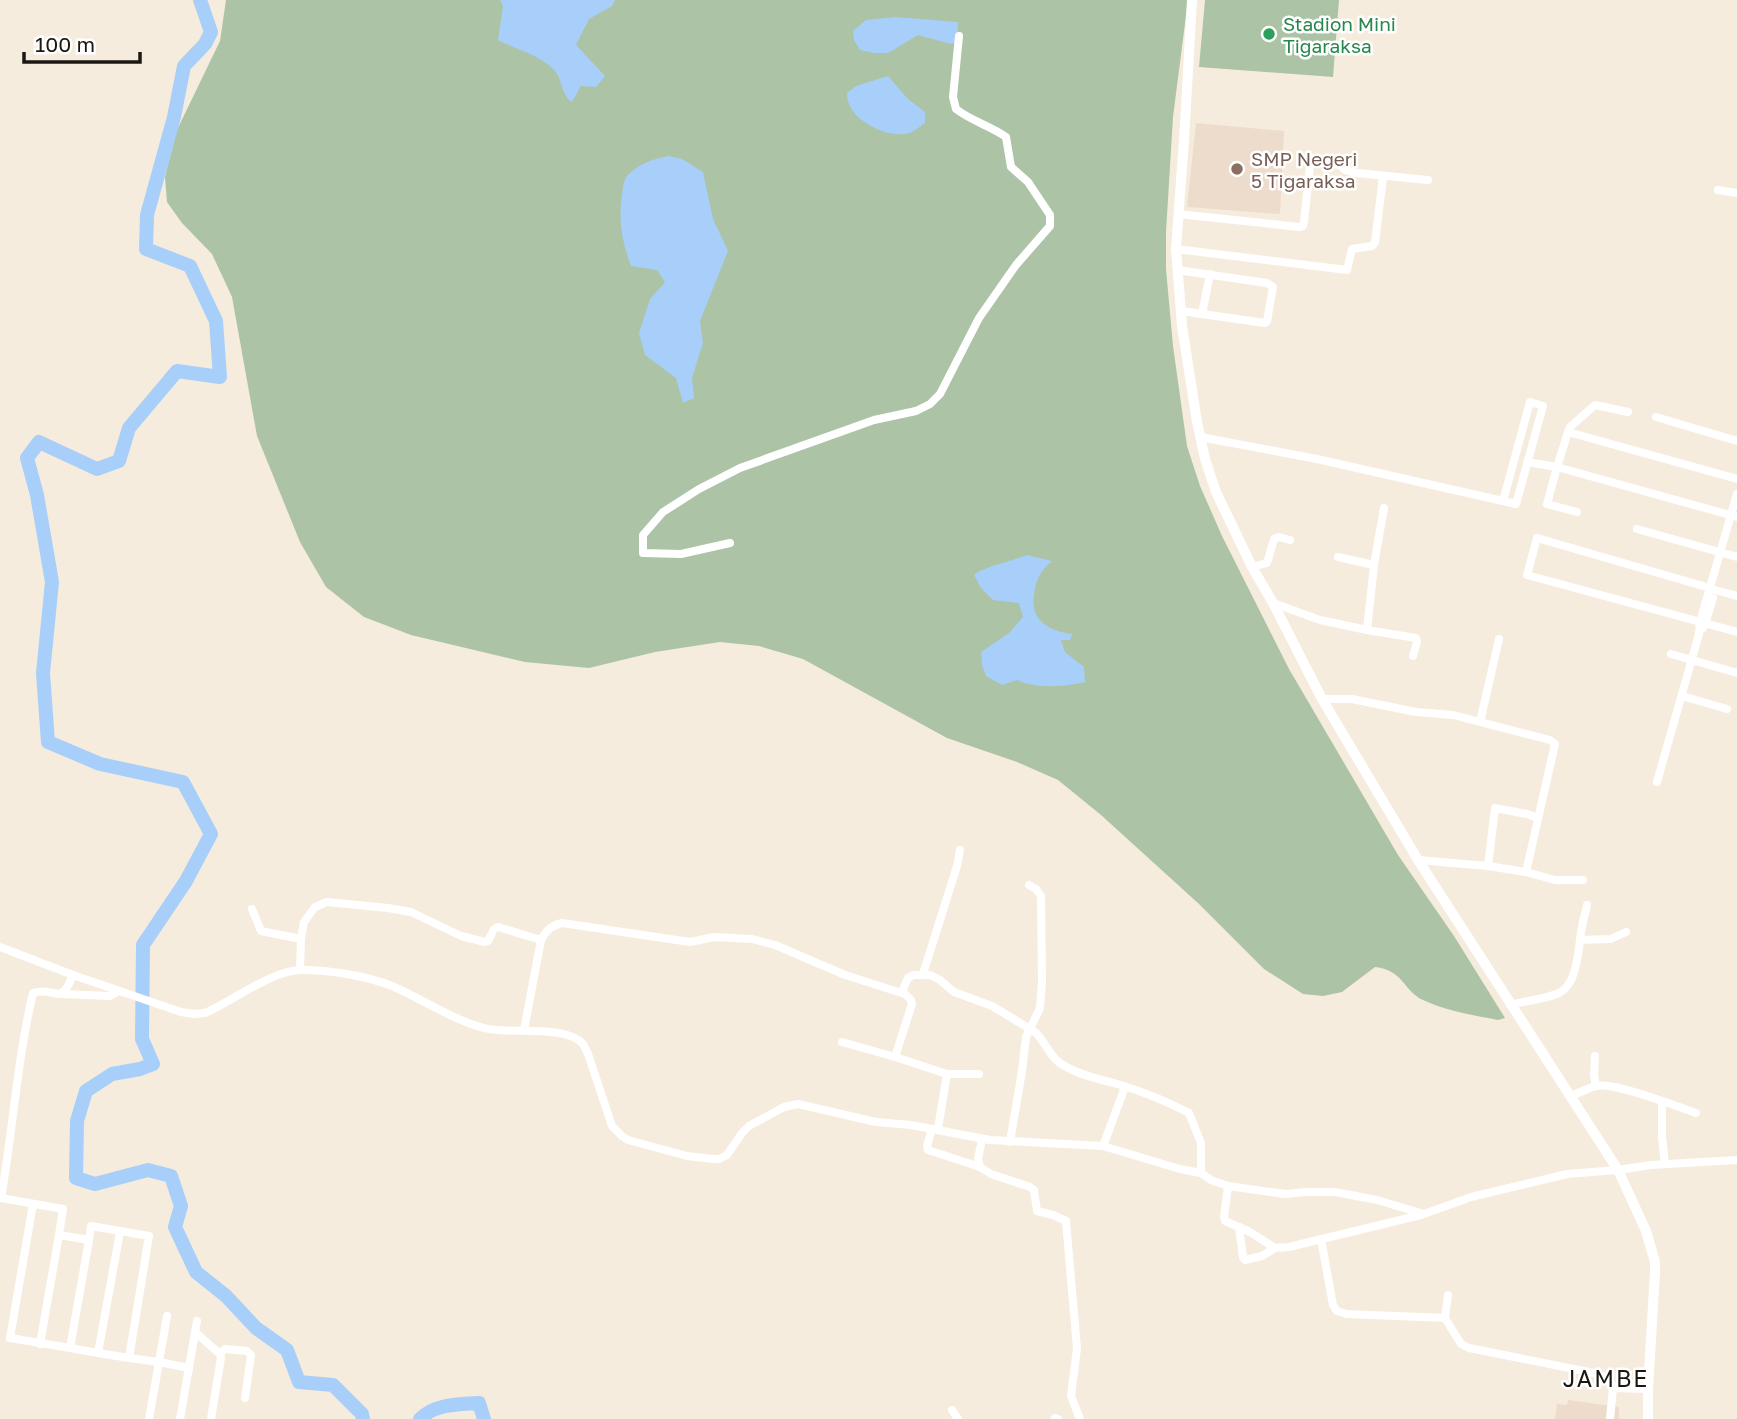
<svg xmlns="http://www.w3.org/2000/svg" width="1737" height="1419" font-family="'Golos Text',sans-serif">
<rect width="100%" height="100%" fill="#f5ecdd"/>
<!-- education -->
<g fill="#eddccb">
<polygon points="1196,123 1284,131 1280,214 1187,207"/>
<polygon points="1568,1400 1619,1407 1619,1419 1555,1419 1557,1404 1567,1405"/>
</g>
<!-- green -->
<g fill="#acc3a6">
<path d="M226 0H1188L1173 117 1166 232V269L1173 346 1187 446 1200 486 1222 536 1289 669 1398 855 1454 936 1505 1018 1498 1020C1473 1015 1446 1011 1423 1000 1403 991 1404 970 1375 967L1342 992 1323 996 1303 994 1264 969 1199 904 1101 815 1058 780 1017 762 947 738 803 659 759 646 720 642 655 652 589 668 525 662 411 635 364 617 326 587 300 542 257 436 232 297 212 254 182 223 167 202 165 177 176 132 220 41Z"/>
<polygon points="1205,0 1339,0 1333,77 1199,67"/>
</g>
<!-- water -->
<g fill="#a7cff9">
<path d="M500 0H615L612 6 589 19 576 45 605 76 596 87 581 86 572 102C560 94 563 78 553 69 538 54 517 50 498 40L503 6Z"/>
<polygon points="895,17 958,22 957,42 951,44 918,35 888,53 874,53 860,50 854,40 853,31 866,20"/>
<path d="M888 76 908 99 925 112V123C919 127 913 133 905 134 883 137 846 118 847 93L856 86Z"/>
<path d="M669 156 682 159 703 172 713 219 728 251 700 321 703 343 692 378 694 398 683 403 676 378 645 355 639 333 650 299 665 282 657 270 631 266C622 242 618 220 622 195 623 188 623 179 629 174 640 163 654 159 669 156Z"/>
<path d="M1027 555 1052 561C1040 571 1036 579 1034 595 1030 621 1050 631 1072 634L1070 640H1061L1065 652 1084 667 1085 682C1064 687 1037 689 1017 680L1002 685 986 676 982 665 981 652 1009 633 1023 617 1019 603 993 600 981 588 974 575C980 568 1015 560 1027 555Z"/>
</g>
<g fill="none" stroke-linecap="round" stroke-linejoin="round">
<!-- river -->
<g stroke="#a7cff9" stroke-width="14">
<polyline points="200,0 211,32 205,44 184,66 174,117 147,215 146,249 190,266 216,321 220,377 177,371 129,428 119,461 97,469 39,442 27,458 37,495 52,582 43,673 48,742 100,764 183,782 211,834 186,881 143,945 142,1039 153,1064 140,1069 112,1074 86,1091 77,1121 76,1178 95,1184 148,1170 171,1176 181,1206 175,1227 196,1272 226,1296 256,1328 287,1350 299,1382 333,1385 362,1414 363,1419"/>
<path d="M420 1419C434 1404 459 1404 479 1403L484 1419"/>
</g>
<!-- minor -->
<g stroke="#fff" stroke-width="8">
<polyline points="1718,190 1737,193"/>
<polyline points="1178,214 1299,227 1303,226 1304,222 1310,166 1313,162 1340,165 1345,170 1357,173 1428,180"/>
<polyline points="1176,249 1347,270 1352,249 1372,246 1375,242 1383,177"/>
<polyline points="1177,270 1267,283 1273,287 1267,321 1265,323 1181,311"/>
<polyline points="1202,314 1210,274"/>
<polygon points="1530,402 1543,406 1516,504 1503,501"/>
<polyline points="1656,417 1737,441"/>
<polyline points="1568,432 1570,427 1595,405 1628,412"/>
<polyline points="1200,437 1317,459 1503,501"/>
<polyline points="1527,462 1557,467 1568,432 1737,479"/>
<polyline points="1577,512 1547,504 1557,467 1737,517"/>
<polyline points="1637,529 1737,557"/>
<path d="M730 543 681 554 643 553V535L663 512 699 489 740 468 874 420 916 411 930 404 940 394 979 318 1016 265 1050 226V215L1028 182 1011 167 1006 137C991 126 971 121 956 109L953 97 959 36"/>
<polyline points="1338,557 1374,565"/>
<polyline points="1252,567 1267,563 1274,539 1279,537 1290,540"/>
<polyline points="1710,588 1537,538 1527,575 1737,632"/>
<polyline points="1715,590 1737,596"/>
<polyline points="1273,603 1320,620 1367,630 1416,638 1417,642 1413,656"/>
<polyline points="1703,628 1705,624 1713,598"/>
<polyline points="1367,630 1374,565 1384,508"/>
<polyline points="1671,654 1737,673"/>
<polyline points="1682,696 1727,709"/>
<polyline points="1322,699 1352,699 1416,712 1453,715 1550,740 1555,744 1526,872 1488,866 1418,860"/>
<polyline points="1480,722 1499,639"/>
<polyline points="1657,782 1699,634 1700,622 1737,494"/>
<polyline points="1488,866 1495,808 1527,814 1538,818"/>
<polyline points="1526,872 1555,880 1583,880"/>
<polyline points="252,909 261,931 301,939 300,970"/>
<polyline points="301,939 304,922 315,907 327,902 388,908 411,912 461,936 485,942 488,941 494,929 498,927 541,940"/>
<polyline points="1580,940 1611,939 1626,932"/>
<path d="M0 947 73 975 181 1012 194 1014 205 1013C233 1001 272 970 302 970 330 970 367 976 392 986 422 999 453 1020 484 1028 508 1035 566 1024 583 1044 585 1047 586 1051 588 1054L612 1126 622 1136 628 1140 687 1156 713 1159H719L727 1155 742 1133 749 1126 784 1107 798 1104 876 1122 911 1125 990 1140 1103 1146 1180 1169 1201 1173 1211 1180 1228 1186 1285 1194 1305 1192H1335L1377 1200 1424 1214 1471 1197 1567 1174 1618 1170 1651 1165 1737 1160"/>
<polyline points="923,974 957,866 960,850"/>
<path d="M73 975C59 1009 57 985 33 993 17 1060 13 1130 1 1198L63 1209 59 1235 89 1240 91 1226 149 1236 129 1358 159 1362 149 1419"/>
<path d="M902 992 908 978 913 975H930L940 980 954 992 992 1006 1035 1032C1046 1042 1050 1058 1063 1065 1081 1076 1104 1080 1124 1086 1146 1093 1168 1102 1189 1113L1201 1143V1173"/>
<polyline points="62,994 110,996 119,991"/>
<path d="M1510 1005C1524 1001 1546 999 1559 993 1579 983 1578 946 1582 927 1583 919 1586 912 1587 905"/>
<path d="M524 1030 541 940C547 930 550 926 562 923L690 942 714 937 752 939 775 945 845 975 905 994 911 1000 912 1004 895 1057 947 1074H979"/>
<polyline points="842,1042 895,1057"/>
<polyline points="1595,1056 1594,1075 1596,1086"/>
<path d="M1571 1096C1579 1093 1588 1088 1596 1086 1615 1082 1676 1106 1696 1113"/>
<polyline points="1662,1101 1662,1137 1665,1164"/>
<polyline points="932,1129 927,1146 928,1150 980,1167 991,1174 1030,1187 1034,1190 1037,1211 1053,1215 1066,1221 1077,1348 1071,1396 1080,1419"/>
<polyline points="938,1129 947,1074"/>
<polyline points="1010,1142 1022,1071 1026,1037 1040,1008 1042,982 1041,896 1036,889 1029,885"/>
<polyline points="1103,1146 1125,1087"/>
<polyline points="980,1167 978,1159 982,1139"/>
<polyline points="1228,1186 1224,1217 1225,1221 1250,1232 1275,1248 1289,1247 1421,1215"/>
<polyline points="33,1204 10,1338 70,1348"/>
<polyline points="1239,1227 1243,1257 1245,1260 1262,1256 1275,1248"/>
<polyline points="120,1232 98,1353 129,1358"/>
<polyline points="1321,1239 1333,1305 1337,1311 1346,1314 1445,1318"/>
<polyline points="89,1240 70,1348 98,1353"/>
<polyline points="1448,1295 1445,1318 1461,1344 1469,1348 1599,1374 1611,1382 1613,1388 1648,1389"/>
<polyline points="167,1316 159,1362 189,1368"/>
<polyline points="195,1332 220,1354 221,1358 211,1419"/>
<polyline points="40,1344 59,1235"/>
<polyline points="220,1354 225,1349 247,1351 251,1355 245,1398"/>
<polyline points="952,1410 958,1419"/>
<polyline points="1055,1418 1058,1419"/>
<polyline points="180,1419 197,1321"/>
<polyline points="1610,1419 1613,1388"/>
</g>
<!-- tertiary -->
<polyline stroke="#fff" stroke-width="10" points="1192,0 1184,140 1176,249 1182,326 1197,422 1205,459 1216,492 1252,567 1273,603 1322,699 1418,860 1618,1170 1646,1231 1655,1262 1655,1272 1648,1389 1648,1419"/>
</g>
<!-- markers -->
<circle fill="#2e9e5b" stroke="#fff" stroke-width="2.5" cx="1269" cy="34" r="7"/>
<circle fill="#8d6e63" stroke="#fff" stroke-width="2.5" cx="1237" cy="169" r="7"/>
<g text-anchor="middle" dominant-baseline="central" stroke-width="5" stroke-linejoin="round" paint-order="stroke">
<!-- leisure labels -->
<g font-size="19" fill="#27864d" stroke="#fff" text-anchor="start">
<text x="1283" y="23">Stadion Mini<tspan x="1283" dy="22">Tigaraksa</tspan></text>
</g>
<!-- education labels -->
<g font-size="19" fill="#785e54" stroke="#fff" text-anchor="start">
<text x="1251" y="158">SMP Negeri<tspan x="1251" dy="22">5 Tigaraksa</tspan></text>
</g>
<!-- quarter labels -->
<g font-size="23" letter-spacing="2" fill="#1b1813" stroke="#fff">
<text x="1606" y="1378">JAMBE</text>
</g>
</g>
<!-- scale -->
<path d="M24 52v10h116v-10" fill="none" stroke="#1b1813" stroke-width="3.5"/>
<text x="35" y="52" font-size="21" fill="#1b1813" stroke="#ffffff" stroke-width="5" paint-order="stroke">100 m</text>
</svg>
